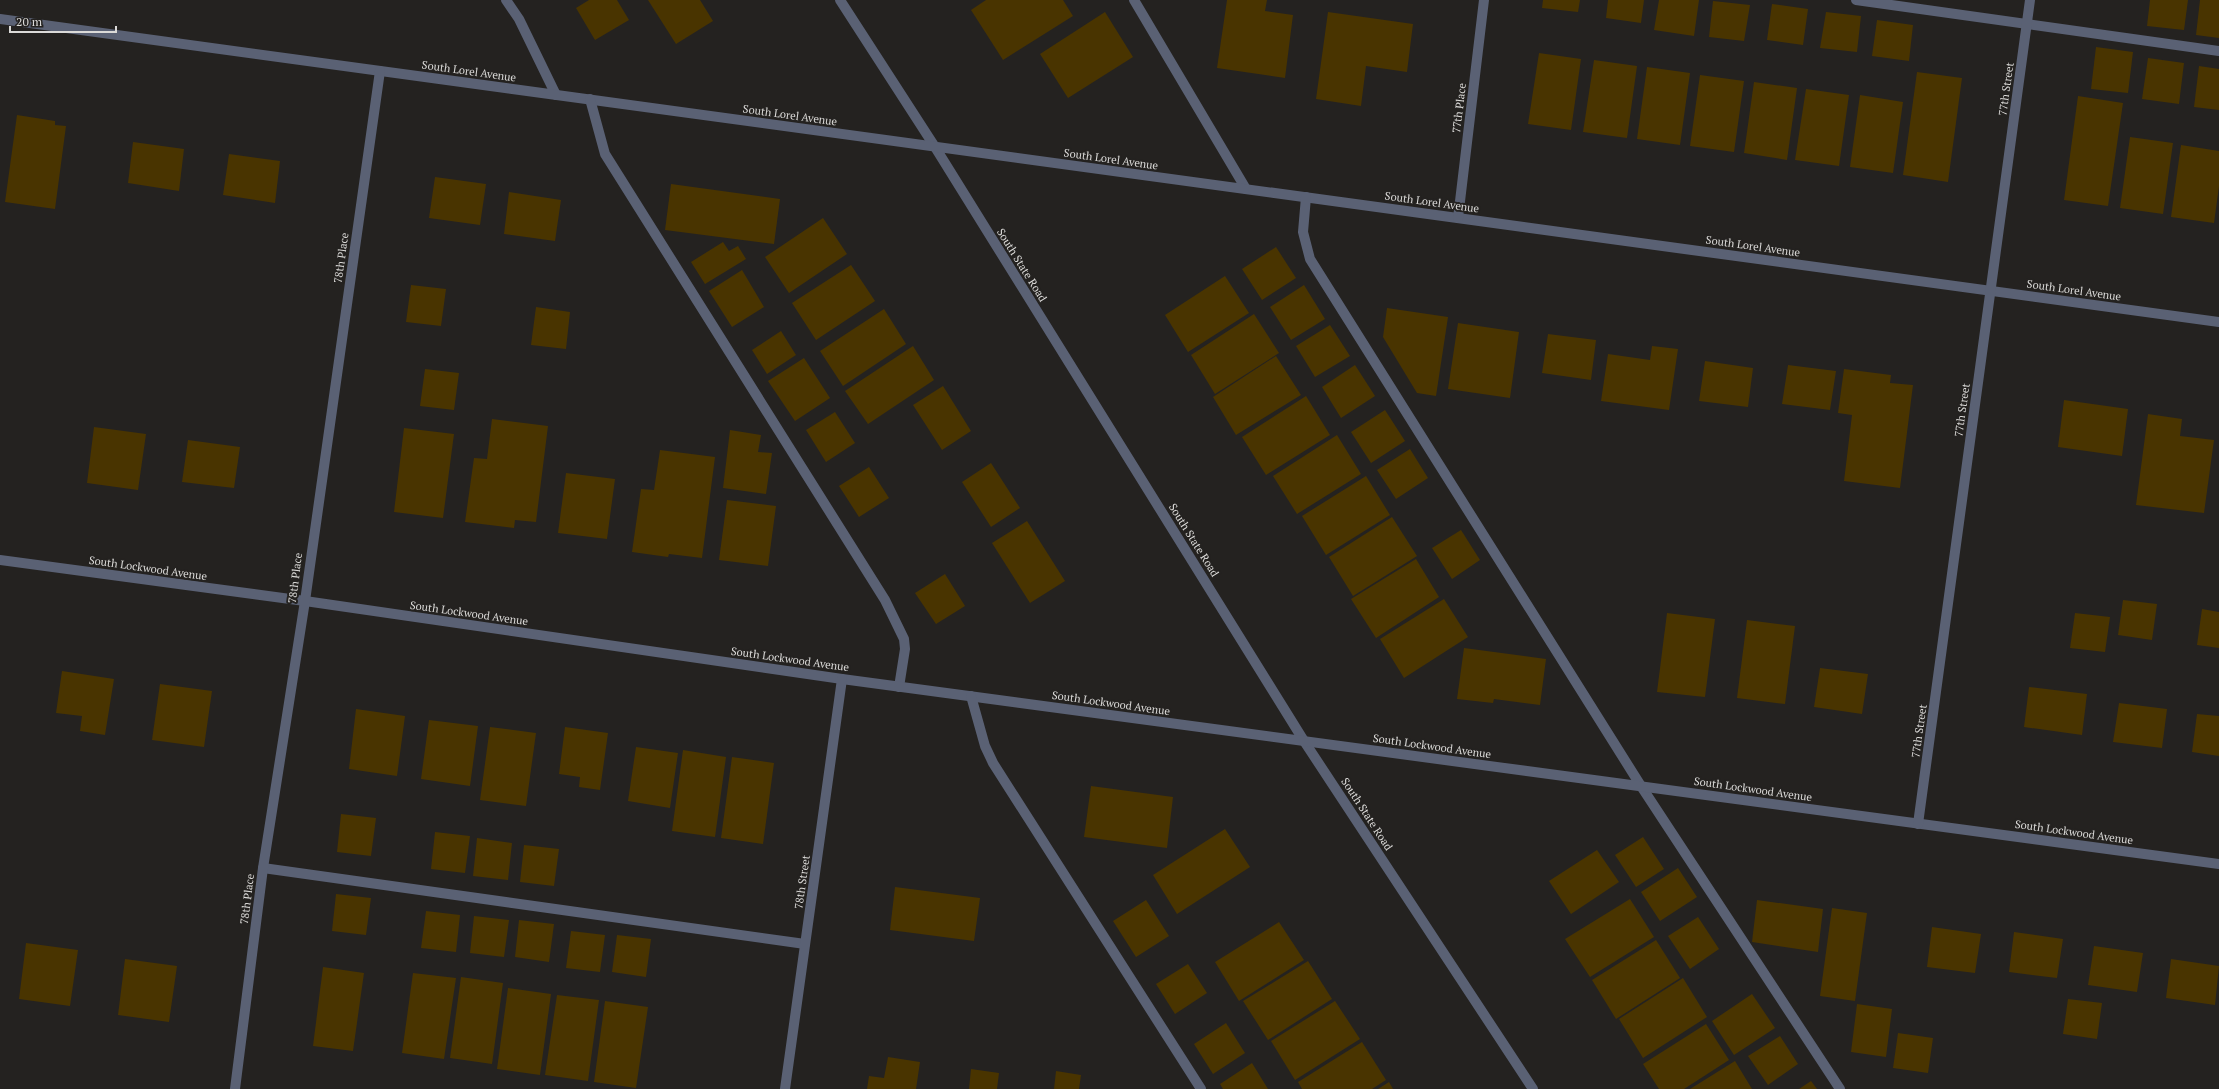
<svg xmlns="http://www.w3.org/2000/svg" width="2219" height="1089" font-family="'PT Serif',serif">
<rect width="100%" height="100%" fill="#242220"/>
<!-- building -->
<g fill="#493400">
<polygon points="589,0 617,0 629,20 595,40 576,8"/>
<polygon points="648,0 700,0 713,21 676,44"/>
<polygon points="986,0 1063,0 1073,16 1003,60 971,10"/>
<polygon points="1227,0 1267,0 1265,11 1293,15 1285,78 1217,68"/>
<polygon points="1543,0 1580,0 1578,12 1542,8"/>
<polygon points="1608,0 1644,0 1641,23 1606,18"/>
<polygon points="1659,0 1699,0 1694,36 1654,30"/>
<polygon points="2150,0 2188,0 2184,30 2147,26"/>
<polygon points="2200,0 2219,0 2219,38 2196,35"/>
<polygon points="1713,1 1750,5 1744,41 1709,37"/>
<polygon points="1772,4 1808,9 1803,45 1767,40"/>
<polygon points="1105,12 1133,57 1068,98 1040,54"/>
<polygon points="1328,12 1413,24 1407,72 1366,66 1361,106 1316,99"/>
<polygon points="1826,12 1861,16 1857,52 1820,48"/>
<polygon points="1877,20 1913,25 1909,61 1872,56"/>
<polygon points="2096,47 2133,52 2128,93 2091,89"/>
<polygon points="1539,53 1581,59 1571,130 1528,124"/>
<polygon points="2148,58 2184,63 2179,104 2142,99"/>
<polygon points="1594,60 1637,66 1627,138 1583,132"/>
<polygon points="2199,66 2219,69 2219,110 2194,107"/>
<polygon points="1647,67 1690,73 1680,145 1637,139"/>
<polygon points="1917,72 1962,78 1948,182 1903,175"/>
<polygon points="1700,75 1744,81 1734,152 1690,146"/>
<polygon points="1754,82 1797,88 1787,160 1744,153"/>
<polygon points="1806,89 1849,95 1839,166 1795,160"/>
<polygon points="1860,95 1903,102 1893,173 1850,167"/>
<polygon points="2078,96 2123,103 2108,206 2064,200"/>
<polygon points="17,115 55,121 55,125 66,126 55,209 5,202"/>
<polygon points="2130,137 2173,143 2163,214 2120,208"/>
<polygon points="133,142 184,149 179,191 128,183"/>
<polygon points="2181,145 2219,151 2219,186 2214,223 2171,217"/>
<polygon points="229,154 280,161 275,203 223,195"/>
<polygon points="435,177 486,184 480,225 429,218"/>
<polygon points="671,184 780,199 774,244 665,230"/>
<polygon points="509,192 561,200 555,241 504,234"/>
<polygon points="823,218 847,254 789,293 765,257"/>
<polygon points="723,242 729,251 738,246 746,259 705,284 691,262"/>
<polygon points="1276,247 1296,278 1262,300 1242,269"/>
<polygon points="851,265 875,301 816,340 792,303"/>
<polygon points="742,270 764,307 732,327 709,291"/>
<polygon points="1225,276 1249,313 1188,352 1165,315"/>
<polygon points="411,285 446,289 441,326 406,322"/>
<polygon points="1304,285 1325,319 1291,340 1270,307"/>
<polygon points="536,307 570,312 566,349 531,345"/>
<polygon points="1387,308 1448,317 1436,396 1417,393 1383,337"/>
<polygon points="884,309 906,344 843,386 820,351"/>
<polygon points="1254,314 1279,353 1215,394 1191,355"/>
<polygon points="1458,323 1519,332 1510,398 1448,389"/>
<polygon points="1330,325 1350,356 1315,377 1296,346"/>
<polygon points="781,331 796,355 767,374 752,350"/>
<polygon points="1548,334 1596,340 1591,380 1542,373"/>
<polygon points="913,346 934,380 868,424 845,391"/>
<polygon points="1652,346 1678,349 1669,410 1601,401 1608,354 1650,360"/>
<polygon points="1276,356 1301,395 1236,435 1213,397"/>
<polygon points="804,358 830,398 795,421 768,381"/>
<polygon points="1705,361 1753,368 1748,407 1699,401"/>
<polygon points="1355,365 1375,396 1341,418 1322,387"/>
<polygon points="1788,365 1836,371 1830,410 1782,404"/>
<polygon points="425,369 459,373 454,410 420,406"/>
<polygon points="1844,369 1891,375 1890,383 1913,385 1900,488 1844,481 1852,415 1838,413"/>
<polygon points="943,386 971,431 942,450 913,405"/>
<polygon points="1306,396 1330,435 1266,475 1242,437"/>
<polygon points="2064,400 2128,409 2122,456 2058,447"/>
<polygon points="1385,410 1405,441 1371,463 1351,432"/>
<polygon points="835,412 855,443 826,462 806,430"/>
<polygon points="2148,414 2182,419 2180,436 2214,440 2204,513 2136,505"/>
<polygon points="492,419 548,426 536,522 515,520 514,528 465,522 474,458 487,459"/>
<polygon points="94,427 146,434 138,490 87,483"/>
<polygon points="404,428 454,434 443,518 394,512"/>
<polygon points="730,430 761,435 758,452 772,453 766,494 723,488"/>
<polygon points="1337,435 1361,474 1297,514 1273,476"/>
<polygon points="188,440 240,447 234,488 182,482"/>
<polygon points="1410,449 1428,478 1396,499 1377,470"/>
<polygon points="660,450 715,457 702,558 669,554 668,557 632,552 641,489 654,490"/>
<polygon points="991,463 1020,508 991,527 962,482"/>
<polygon points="869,467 889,498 859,517 839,486"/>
<polygon points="566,473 615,479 607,539 558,533"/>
<polygon points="1366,476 1390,515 1326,555 1302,516"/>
<polygon points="727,500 776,506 768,566 719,560"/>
<polygon points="1392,517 1417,556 1353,596 1329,557"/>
<polygon points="1027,521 1065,581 1030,603 992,543"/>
<polygon points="1461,530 1480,560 1452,579 1432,548"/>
<polygon points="1416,559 1439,597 1376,638 1351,599"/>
<polygon points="945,574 965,606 936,624 915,593"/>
<polygon points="1444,599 1468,637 1404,678 1380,639"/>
<polygon points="2123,600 2157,604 2152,640 2118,635"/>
<polygon points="2202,609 2219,612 2219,648 2197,645"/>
<polygon points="1667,613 1715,619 1705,697 1657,692"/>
<polygon points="2075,613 2110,617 2105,652 2070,648"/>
<polygon points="1747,620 1795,626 1785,704 1737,698"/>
<polygon points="1464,648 1546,659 1540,705 1494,699 1493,703 1457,699"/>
<polygon points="1820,668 1868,674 1862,714 1814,707"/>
<polygon points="62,671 114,679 105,735 80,731 82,716 56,713"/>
<polygon points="160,684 212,691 204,747 152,740"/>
<polygon points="2029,687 2087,694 2082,735 2024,727"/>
<polygon points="2119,703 2167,709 2162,748 2113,742"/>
<polygon points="356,709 405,716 397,776 349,769"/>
<polygon points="2197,714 2219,716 2219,756 2192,752"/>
<polygon points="429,720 478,726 470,786 421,779"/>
<polygon points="490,727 536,733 526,806 480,800"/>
<polygon points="565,727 608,733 600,790 579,787 580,777 559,774"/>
<polygon points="636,747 678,753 670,808 628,801"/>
<polygon points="683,750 726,757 715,837 672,831"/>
<polygon points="732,757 774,763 763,844 721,838"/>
<polygon points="1091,786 1173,797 1167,848 1084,837"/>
<polygon points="341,814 376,818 371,856 337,852"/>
<polygon points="1225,829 1250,867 1177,914 1153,875"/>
<polygon points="435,832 470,836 465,873 431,869"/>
<polygon points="1643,837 1664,869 1636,887 1615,855"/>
<polygon points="477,838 512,843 508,880 473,876"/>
<polygon points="524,845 559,849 554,886 520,882"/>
<polygon points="1597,850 1619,882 1571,914 1549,881"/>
<polygon points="1678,868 1697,897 1660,921 1641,892"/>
<polygon points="895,887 980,898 974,941 890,930"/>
<polygon points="336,894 371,898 366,935 332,931"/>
<polygon points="1630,899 1654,937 1590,977 1565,939"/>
<polygon points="1146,900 1169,936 1136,957 1113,921"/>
<polygon points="1757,900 1823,909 1818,952 1752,942"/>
<polygon points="1832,908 1867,913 1855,1001 1820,996"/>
<polygon points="426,911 460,915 456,952 421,948"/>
<polygon points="474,916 509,920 504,957 470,953"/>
<polygon points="1698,917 1719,949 1690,969 1668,936"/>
<polygon points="519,920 554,924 549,962 515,957"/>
<polygon points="1279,922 1304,960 1239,1001 1215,962"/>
<polygon points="1932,927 1981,934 1975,973 1927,967"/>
<polygon points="571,931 605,935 600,972 566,968"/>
<polygon points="2014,932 2063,939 2057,978 2009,972"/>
<polygon points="617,935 651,939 646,977 612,972"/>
<polygon points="1656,940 1680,978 1616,1019 1592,980"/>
<polygon points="26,943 78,950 70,1006 19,999"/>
<polygon points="2094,946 2143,953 2137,992 2088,985"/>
<polygon points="125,959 177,966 169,1022 118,1015"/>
<polygon points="2171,959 2219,966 2215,1005 2166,998"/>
<polygon points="1308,961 1332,999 1268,1040 1243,1001"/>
<polygon points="1188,964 1207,993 1175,1014 1156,984"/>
<polygon points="323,967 364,973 353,1051 313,1046"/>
<polygon points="413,973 456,978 444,1059 402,1053"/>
<polygon points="461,977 503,983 492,1064 450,1058"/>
<polygon points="1683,978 1707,1017 1643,1058 1619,1019"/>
<polygon points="508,988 551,994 540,1075 497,1069"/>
<polygon points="1752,994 1775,1028 1734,1055 1712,1021"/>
<polygon points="557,995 599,1000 588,1081 545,1075"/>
<polygon points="2068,999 2102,1003 2097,1039 2063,1034"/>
<polygon points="605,1001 648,1007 636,1088 594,1082"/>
<polygon points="1335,1001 1360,1039 1295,1080 1271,1041"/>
<polygon points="1857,1004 1892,1009 1886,1057 1851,1052"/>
<polygon points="1226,1023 1245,1053 1213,1074 1194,1044"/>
<polygon points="1706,1024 1729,1060 1684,1089 1659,1089 1643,1064"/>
<polygon points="1898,1033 1933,1038 1928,1073 1893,1068"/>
<polygon points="1780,1036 1798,1064 1768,1085 1748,1056"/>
<polygon points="1362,1042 1386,1080 1372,1089 1302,1089 1298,1082"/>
<polygon points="888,1057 920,1062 916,1089 867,1089 869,1076 884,1078"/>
<polygon points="1735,1061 1752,1089 1690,1089"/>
<polygon points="1252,1063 1268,1089 1223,1089 1220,1084"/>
<polygon points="971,1069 999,1073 997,1089 969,1089"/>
<polygon points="1056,1071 1081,1075 1079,1089 1054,1089"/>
<polygon points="1811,1081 1817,1089 1799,1089"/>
<polygon points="1389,1082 1393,1089 1378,1089"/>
</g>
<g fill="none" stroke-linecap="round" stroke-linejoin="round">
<!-- minor -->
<g stroke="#5a6174" stroke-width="10">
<polyline points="506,0 519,19 556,95"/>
<polyline points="840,0 935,147 1304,741 1533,1089"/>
<polyline points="1134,0 1246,189"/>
<polyline points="1856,0 2219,51"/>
<polyline points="0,19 2219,322"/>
<polyline points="590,99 605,154 885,600 904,639 905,649 899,687"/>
<polyline points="1306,197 1303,232 1310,259 1641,786 1840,1089"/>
<polyline points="1458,218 1484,0"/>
<polyline points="0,560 305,601 842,679 2219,864"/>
<polyline points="971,696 985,746 993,763 1201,1089"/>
<polyline points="1918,824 2030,0"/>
<polyline points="263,868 805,944"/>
<polyline points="235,1089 263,868 305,601 380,71"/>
<polyline points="785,1089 842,679"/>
</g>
</g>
<g text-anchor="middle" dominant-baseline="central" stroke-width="4" stroke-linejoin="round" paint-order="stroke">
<!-- street labels -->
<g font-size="11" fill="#dbdad8" stroke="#242220">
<text transform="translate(469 71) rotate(8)">South Lorel Avenue</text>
<text transform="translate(2006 89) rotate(-82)">77th Street</text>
<text transform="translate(1459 108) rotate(-83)">77th Place</text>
<text transform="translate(790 115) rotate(8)">South Lorel Avenue</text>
<text transform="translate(1111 159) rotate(8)">South Lorel Avenue</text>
<text transform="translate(1432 202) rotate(8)">South Lorel Avenue</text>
<text transform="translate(1753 246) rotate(8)">South Lorel Avenue</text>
<text transform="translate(341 258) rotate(-82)">78th Place</text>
<text transform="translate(1022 265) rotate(58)">South State Road</text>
<text transform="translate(2074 290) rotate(8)">South Lorel Avenue</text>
<text transform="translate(1962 410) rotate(-82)">77th Street</text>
<text transform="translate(1194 540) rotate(58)">South State Road</text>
<text transform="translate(148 568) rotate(8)">South Lockwood Avenue</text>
<text transform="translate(295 578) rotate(-83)">78th Place</text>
<text transform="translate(469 613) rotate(8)">South Lockwood Avenue</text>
<text transform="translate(790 659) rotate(8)">South Lockwood Avenue</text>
<text transform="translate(1111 703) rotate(8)">South Lockwood Avenue</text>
<text transform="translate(1919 731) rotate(-82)">77th Street</text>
<text transform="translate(1432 746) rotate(8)">South Lockwood Avenue</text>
<text transform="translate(1753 789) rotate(8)">South Lockwood Avenue</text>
<text transform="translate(1367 814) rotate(57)">South State Road</text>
<text transform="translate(2074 832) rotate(8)">South Lockwood Avenue</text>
<text transform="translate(802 882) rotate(-82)">78th Street</text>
<text transform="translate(247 899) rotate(-83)">78th Place</text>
</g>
</g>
<!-- scale -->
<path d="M10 26v6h106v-6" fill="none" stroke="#dbdad8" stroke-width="2"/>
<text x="16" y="26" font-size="12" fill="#dbdad8" stroke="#242220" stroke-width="3" paint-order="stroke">20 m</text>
</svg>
